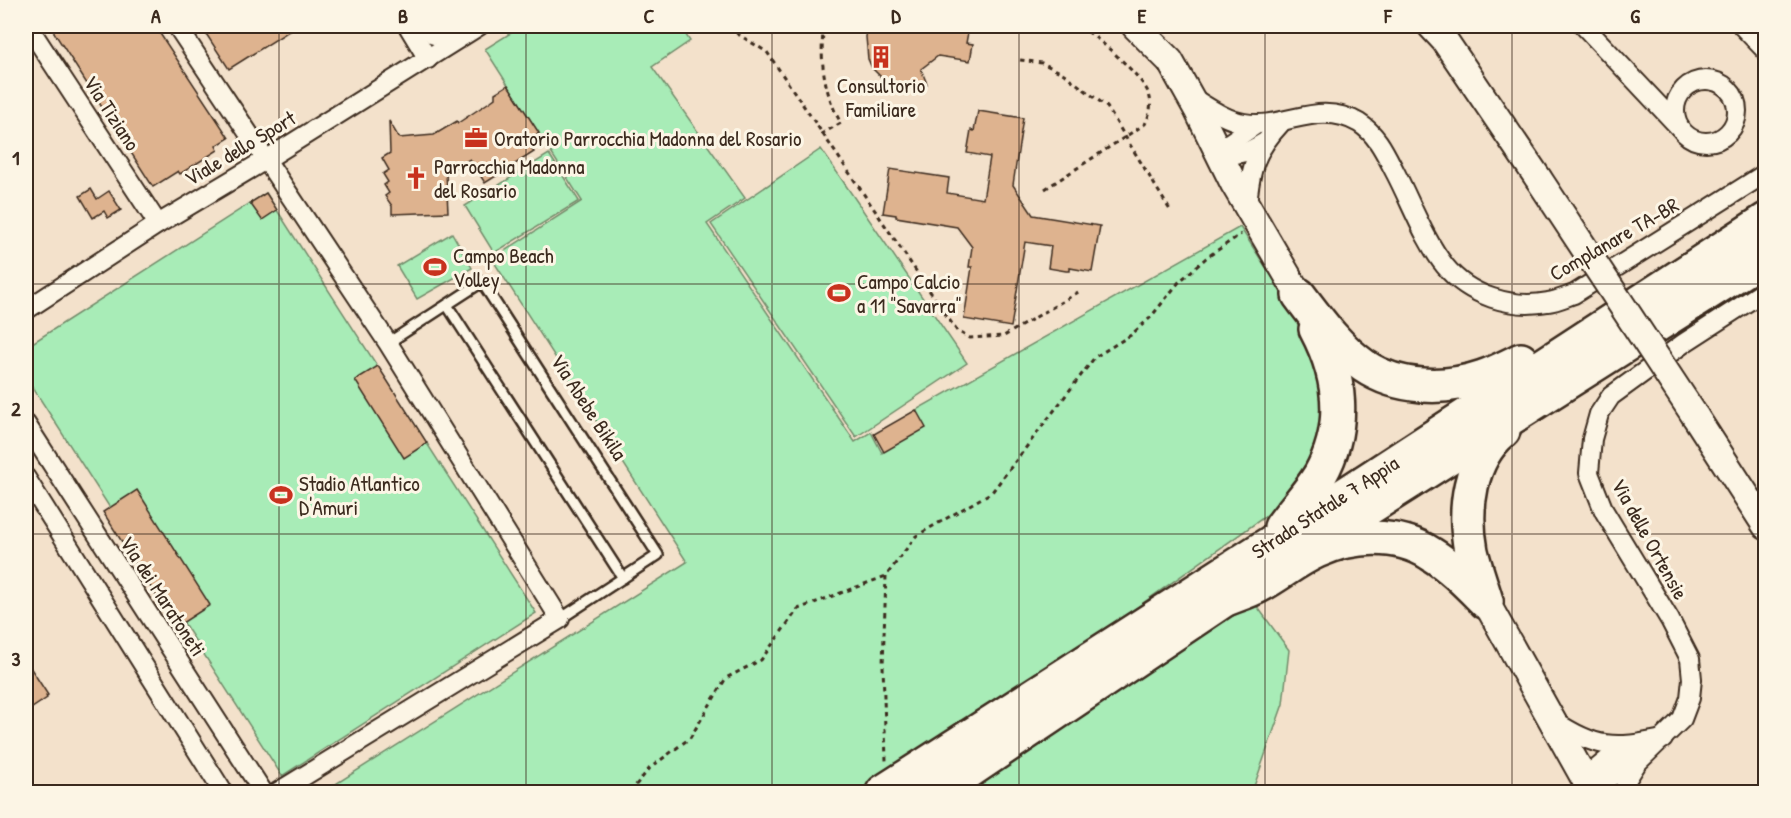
<svg xmlns="http://www.w3.org/2000/svg" width="1791" height="818" font-family="'Patrick Hand',sans-serif">
<rect width="100%" height="100%" fill="#f3e1cb"/>
<filter id="ink" filterUnits="userSpaceOnUse"><feTurbulence type="fractalNoise" baseFrequency=".0167" numOctaves="2"/><feDisplacementMap in="SourceGraphic" scale="12" xChannelSelector="R" yChannelSelector="G"/><feConvolveMatrix kernelMatrix="1 2 1 2 8 2 1 2 1" color-interpolation-filters="sRGB"/></filter>
<g filter="url(#ink)">
<!-- green -->
<g fill="#a8ecb7" stroke="#728b6a" stroke-width="1.5">
<polygon points="522,26 680,26 690,41 652,67 745,198 707,224 855,442 871,432 882,453 916,410 1240,227 1324,358 1329,434 1298,493 981,718 866,792 323,792 687,562 492,259 582,201 485,49"/>
<polygon points="821,149 967,363 856,437 711,224"/>
<polygon points="549,154 579,201 494,253 465,206"/>
<polygon points="266,193 536,613 282,776 26,377 26,347"/>
<polygon points="452,233 472,268 417,299 397,266"/>
<polygon points="1251,598 1289,650 1283,704 1252,792 955,792"/>
</g>
<!-- building -->
<g fill="#deb38f" stroke="#3b2a1e" stroke-width="1.5">
<polygon points="50,26 101,26 106,32 116,26 155,26 229,138 216,146 218,150 180,174 178,171 153,187"/>
<polygon points="201,26 297,26 229,69"/>
<polygon points="901,26 957,26 969,27 966,43 973,44 970,61 938,56 921,69 927,84 914,88 907,88 883,79 872,68 868,59 866,37 867,28 900,33"/>
<polygon points="508,85 539,133 526,140 534,152 485,183 470,159 446,173 448,212 392,214 392,206 385,196 389,193 384,185 388,182 383,174 389,170 382,158 390,153 389,121 399,138 434,135 457,121 458,123 491,101 495,98 495,93"/>
<polygon points="978,111 1023,118 1013,185 1033,215 1100,226 1092,272 1070,268 1070,271 1066,271 1048,268 1051,246 1025,242 1011,327 964,319 972,267 969,267 972,247 957,227 896,217 896,215 883,213 890,169 949,178 947,193 983,199 990,157 967,153 971,130 974,131"/>
<polygon points="91,189 97,199 109,191 121,210 108,218 104,211 93,218 80,196"/>
<polygon points="266,193 277,210 262,220 250,203"/>
<polygon points="378,366 427,443 404,458 355,380"/>
<polygon points="916,410 926,428 884,452 874,434"/>
<polygon points="137,490 210,605 176,627 103,512"/>
<polygon points="26,661 48,695 46,696 47,698 26,712"/>
</g>
<g fill="none" stroke-linecap="round" stroke-linejoin="round">
<!-- lane casing -->
<g stroke="#3b2a1e" stroke-width="14">
<g id="lane">
<polyline points="447,305 623,578"/>
<polyline points="388,343 482,282 658,555 560,619"/>
</g>
</g>
<!-- street casing -->
<g stroke="#3b2a1e" stroke-width="22">
<g id="street">
<polyline points="28,26 158,224"/>
<polyline points="177,26 388,343 560,619 278,792"/>
<polyline points="408,26 428,59"/>
<polyline points="427,26 434,35 449,26"/>
<polyline points="1584,26 1679,127"/>
<polyline points="1742,26 1766,51"/>
<circle cx="1706" cy="111" r="31"/>
<path d="M1191 97C1208 107 1225 120 1244 123 1285 130 1318 99 1359 123 1378 135 1386 155 1396 174 1411 203 1425 241 1445 266 1469 296 1512 309 1548 302 1557 301 1565 297 1574 294L1766 173"/>
<polyline points="1220,154 1229,143 1257,124"/>
<path d="M1220 154C1237 156 1249 152 1263 143"/>
<path d="M1247 206C1250 168 1255 151 1281 123"/>
<polyline points="26,310 158,224 267,159 479,26"/>
<polyline points="26,424 263,792"/>
<polyline points="26,478 223,792"/>
<path d="M1554 721C1596 749 1614 749 1663 739"/>
<polyline points="1584,779 1607,760 1633,746"/>
<polyline points="1584,779 1610,777 1636,764"/>
<polyline points="1624,792 1627,779 1637,763 1682,719 1690,698 1692,679 1690,659 1670,620 1604,511 1589,473 1592,439 1599,414 1611,396 1684,343 1766,290"/>
</g>
</g>
<!-- secondary casing -->
<g stroke="#3b2a1e" stroke-width="30">
<g id="secondary">
<polyline points="1135,26 1170,61 1198,111 1234,184 1299,295"/>
<polyline points="1431,26 1445,41 1538,178"/>
<polyline points="1695,416 1766,526"/>
<polyline points="1486,602 1592,792"/>
</g>
</g>
<!-- highway casing -->
<g stroke="#3b2a1e" stroke-width="38">
<g id="highway">
<path d="M1299 295C1318 320 1338 348 1364 366 1398 389 1445 390 1483 377 1496 373 1508 366 1521 360"/>
<path d="M1281 527C1293 510 1309 493 1320 475 1347 427 1341 376 1316 329"/>
<polyline points="1284,562 1766,256"/>
<path d="M1223 600C1236 595 1250 591 1262 584 1280 574 1297 560 1317 551 1351 535 1398 532 1431 554 1452 567 1469 585 1486 602"/>
<path d="M1486 601C1481 584 1475 568 1471 551 1463 509 1469 459 1503 431"/>
<polyline points="883,792 1266,546 1766,220"/>
<polyline points="938,792 1230,596"/>
</g>
</g>
<!-- path -->
<g stroke="#3b2a1e" stroke-width="3" stroke-dasharray="4.5 4.5" stroke-linecap="butt">
<polyline points="731,26 736,33 767,52 957,331 970,338 1004,336 1080,291"/>
<polyline points="1020,60 1042,63 1064,74 1107,107 1170,210"/>
<path d="M821 134 841 123C824 94 819 58 824 26"/>
<path d="M1045 189 1145 124C1150 115 1153 102 1148 92 1138 72 1099 39 1080 26"/>
<polyline points="886,576 883,665 886,761"/>
<polyline points="630,792 650,768 690,738 726,678 761,660 798,609 886,576 916,536 992,492 1095,357 1131,335 1150,318 1179,282 1206,258 1241,234"/>
</g>
<!-- lane -->
<use href="#lane" stroke="#fcf5e5" stroke-width="9"/>
<!-- street -->
<use href="#street" stroke="#fcf5e5" stroke-width="18"/>
<!-- secondary -->
<use href="#secondary" stroke="#fcf5e5" stroke-width="26"/>
<!-- highway -->
<use href="#highway" stroke="#fcf5e5" stroke-width="33"/>
<!-- secondary-bridge casing -->
<g stroke="#3b2a1e" stroke-width="30" stroke-linecap="butt">
<polyline id="secondary-bridge" points="1538,178 1695,416"/>
</g>
<!-- secondary-bridge -->
<use href="#secondary-bridge" stroke="#fcf5e5" stroke-width="26"/>
</g>
</g>
<!-- grid -->
<path fill="none" stroke="#3b2a1e" stroke-width="1.5" stroke-opacity="0.55" d="M279 26V792M526 26V792M772 26V792M1019 26V792M1265 26V792M1512 26V792M26 284H1766M26 534H1766"/>
<!-- icons -->
<defs>
<g id="building-bare" transform="scale(1.8)"><path d="M-4-6H4V6H1V3H-1V6H-4ZM-2.5-4.3h1.7v1.8h-1.7ZM.8-4.3h1.7v1.8H.8ZM-2.5-1h1.7V.8h-1.7ZM.8-1h1.7V.8H.8Z" fill="#c8321e" stroke="#fcf5e5" stroke-width="2.5" paint-order="stroke"/></g>
<g id="office-bare" transform="scale(1.8)"><path d="M-6-3h4V-5.5h4V-3h4V5H-6ZM-1-4.5V-3h2v-1.5ZM-6 0V1H6V0Z" fill="#c8321e" stroke="#fcf5e5" stroke-width="2.5" paint-order="stroke"/></g>
<g id="church-bare" transform="scale(1.8)"><path d="M-1.2-6h2.4v3.5h3.3v2.4h-3.3V6h-2.4V-.1h-3.3v-2.4h3.3Z" fill="#c8321e" stroke="#fcf5e5" stroke-width="2.5" paint-order="stroke"/></g>
<g id="stadium-bare" transform="scale(1.8)"><path d="M0-5a6.5 5 0 1 0 0 10a6.5 5 0 1 0 0-10ZM-3.5-1.8h7v3.6h-7Z" fill="#c8321e" stroke="#fcf5e5" stroke-width="2.5" paint-order="stroke"/></g>
</defs>
<g fill-rule="evenodd">
<use href="#building-bare" x="881" y="57"/>
<use href="#office-bare" x="476" y="138"/>
<use href="#church-bare" x="416" y="178"/>
<use href="#stadium-bare" x="435" y="267"/>
<use href="#stadium-bare" x="839" y="293"/>
<use href="#stadium-bare" x="281" y="495"/>
</g>
<g text-anchor="middle" dominant-baseline="central" stroke-width="6" stroke-linejoin="round" paint-order="stroke">
<!-- poi labels -->
<g font-size="21" fill="#3b2a1e" stroke="#fcf5e5" text-anchor="start">
<text x="881" y="85" text-anchor="middle">Consultorio<tspan x="881" dy="24">Familiare</tspan></text>
<text x="494" y="138">Oratorio Parrocchia Madonna del Rosario</text>
<text x="434" y="166">Parrocchia Madonna<tspan x="434" dy="24">del Rosario</tspan></text>
<text x="453" y="255">Campo Beach<tspan x="453" dy="24">Volley</tspan></text>
<text x="857" y="281">Campo Calcio<tspan x="857" dy="24">a 11 "Savarra"</tspan></text>
<text x="299" y="483">Stadio Atlantico<tspan x="299" dy="24">D'Amuri</tspan></text>
</g>
<!-- street labels -->
<g font-size="21" fill="#3b2a1e" stroke="#fcf5e5">
<text transform="translate(112 113) rotate(57)">Via Tiziano</text>
<text transform="translate(240 148) rotate(-31)">Viale dello Sport</text>
<text transform="translate(1614 239) rotate(-30)">Complanare TA-BR</text>
<text transform="translate(589 407) rotate(57)">Via Abebe Bikila</text>
<text transform="translate(1325 507) rotate(-33)">Strada Statale 7 Appia</text>
<text transform="translate(1650 539) rotate(61)">Via delle Ortensie</text>
<text transform="translate(163 596) rotate(57)">Via dei Maratoneti</text>
</g>
</g>
<!-- margin -->
<rect width="1791" height="818" fill="none" stroke="#fcf5e5" stroke-width="66"/>
<rect x="33" y="33" width="1725" height="752" fill="none" stroke="#3b2a1e" stroke-width="2"/>
<g font-size="20" text-anchor="middle" font-weight="bold" fill="#3b2a1e">
<text x="156" y="23">A</text>
<text x="403" y="23">B</text>
<text x="649" y="23">C</text>
<text x="896" y="23">D</text>
<text x="1142" y="23">E</text>
<text x="1388" y="23">F</text>
<text x="1635" y="23">G</text>
<text x="16" y="165">1</text>
<text x="16" y="416">2</text>
<text x="16" y="666">3</text>
</g>
</svg>
